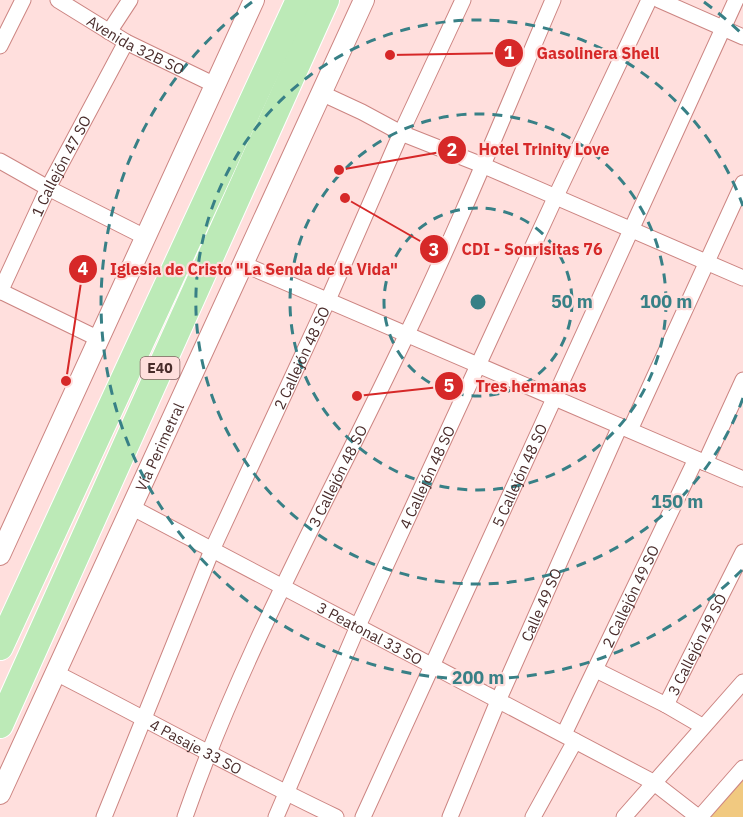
<svg xmlns="http://www.w3.org/2000/svg" width="743" height="817" font-family="'IBM Plex Sans',sans-serif">
<rect width="100%" height="100%" fill="#ffdfdd"/>
<!-- green -->
<polygon fill="#f1c980" points="741,778 743,780 743,817 694,817"/>
<g fill="none" stroke-linecap="round" stroke-linejoin="round">
<!-- minor casing -->
<g stroke="#cc8582" stroke-width="17">
<g id="minor">
<path id="s1" d="M58 0 126 42 215 85"/>
<polyline points="659,0 743,37"/>
<polyline points="109,32 130,0"/>
<polyline points="0,46 23,0"/>
<polyline points="321,93 362,112 401,133 482,165 743,278"/>
<polyline points="0,161 48,188 145,237"/>
<polyline points="243,264 743,479"/>
<polyline points="0,291 99,339"/>
<path id="s2" d="M0 292 48 188 126 42"/>
<polyline points="630,430 743,183"/>
<polyline points="705,463 743,380"/>
<path id="s3" d="M133 508 653 782 698 817"/>
<polyline points="596,670 666,705 702,726"/>
<path id="s4" d="M56 673C150 721 241 772 336 817"/>
<path id="s5" d="M666 705 743 552"/>
<path id="s6" d="M564 734 696 459"/>
<path id="s7" d="M104 817 212 550 328 300 401 133 463 0"/>
<path id="s8" d="M185 817C243 650 331 495 406 336 459 226 505 112 553 0"/>
<path id="s9" d="M276 817 358 626 556 196 649 0"/>
<path id="s10" d="M363 817 736 0"/>
<path id="s11" d="M450 817 498 701 620 426"/>
<polyline points="533,817 575,741"/>
<polyline points="624,817 743,682"/>
<polyline points="700,817 743,768"/>
</g>
</g>
<!-- tertiary casing -->
<g stroke="#cc8582" stroke-width="22">
<g id="tertiary">
<polyline points="0,555 254,0"/>
<path id="s12" d="M0 794 364 0"/>
</g>
</g>
<!-- trunk casing -->
<g stroke="#fff" stroke-width="28">
<g id="trunk">
<polyline points="0,647 299,0"/>
<polyline points="0,725 326,0"/>
</g>
</g>
<!-- minor -->
<use href="#minor" stroke="#fff" stroke-width="15"/>
<!-- tertiary -->
<use href="#tertiary" stroke="#fff" stroke-width="20"/>
<!-- trunk -->
<use href="#trunk" stroke="#bceab7" stroke-width="26"/>
</g>
<!-- distance rings -->
<g fill="none" stroke="#388086" stroke-width="3" stroke-dasharray="10 8">
<circle cx="478" cy="302" r="94"/>
<circle cx="478" cy="302" r="188"/>
<path d="M743 398A282 282 0 1 1 743 206"/>
<path d="M742 570A376 376 0 1 1 252 2M704 2A376 376 0 0 1 742 34"/>
</g>
<g text-anchor="middle" dominant-baseline="central" stroke-width="4.5" stroke-linejoin="round" paint-order="stroke">
<!-- shield labels -->
<rect fill="#ffdfdd" stroke="#806260" stroke-width="1.5" x="140.5" y="357" width="39" height="22" rx="4.5"/>
<g font-size="14" font-weight="bold" fill="#492c2b">
<text x="160" y="368">E40</text>
</g>
<!-- street labels -->
<g font-size="15" fill="#492c2b" stroke="#ffdfdd">
<text stroke="none"><textPath href="#s1" startOffset="90">Avenida 32B SO</textPath></text>
<text stroke="none"><textPath href="#s2" startOffset="140">1 Callejón 47 SO</textPath></text>
<text stroke="none"><textPath href="#s7" startOffset="500">2 Callejón 48 SO</textPath></text>
<text stroke="none"><textPath href="#s12" startOffset="382">Vía Perimetral</textPath></text>
<text stroke="none"><textPath href="#s10" startOffset="376">5 Callejón 48 SO</textPath></text>
<text stroke="none"><textPath href="#s8" startOffset="374">3 Callejón 48 SO</textPath></text>
<text stroke="none"><textPath href="#s9" startOffset="372">4 Callejón 48 SO</textPath></text>
<text stroke="none"><textPath href="#s6" startOffset="153">2 Callejón 49 SO</textPath></text>
<text stroke="none"><textPath href="#s11" startOffset="231">Calle 49 SO</textPath></text>
<text stroke="none"><textPath href="#s3" startOffset="268">3 Peatonal 33 SO</textPath></text>
<text stroke="none"><textPath href="#s5" startOffset="68">3 Callejón 49 SO</textPath></text>
<text stroke="none"><textPath href="#s4" startOffset="158">4 Pasaje 33 SO</textPath></text>
</g>
</g>
<circle cx="478" cy="302" r="9" fill="#388086" stroke="#ffdfdd" stroke-width="3"/>
<g font-size="18" text-anchor="middle" font-weight="bold" fill="#388086" stroke="#ffdfdd" stroke-width="4.5" stroke-linejoin="round" paint-order="stroke">
<text x="572" y="308">50 m</text>
<text x="666" y="308">100 m</text>
<text x="677" y="508">150 m</text>
<text x="478" y="684">200 m</text>
</g>
<!-- callouts -->
<path fill="none" stroke="#d62828" stroke-width="2" d="M390 55L509 53M339 170L452 150M345 198L434 249M66 381L83 269M357 396L449 386"/>
<g fill="#d62828" stroke="#ffdfdd" stroke-width="2">
<circle cx="390" cy="55" r="6"/>
<circle cx="339" cy="170" r="6"/>
<circle cx="345" cy="198" r="6"/>
<circle cx="66" cy="381" r="6"/>
<circle cx="357" cy="396" r="6"/>
<circle cx="509" cy="53" r="15"/>
<circle cx="452" cy="150" r="15"/>
<circle cx="434" cy="249" r="15"/>
<circle cx="83" cy="269" r="15"/>
<circle cx="449" cy="386" r="15"/>
</g>
<g font-size="18" text-anchor="middle" font-weight="bold" fill="#fff">
<text x="509" y="59">1</text>
<text x="452" y="156">2</text>
<text x="434" y="256">3</text>
<text x="83" y="275">4</text>
<text x="449" y="392">5</text>
</g>
<g font-size="16" text-anchor="middle" font-weight="bold" fill="#d62828" stroke="#ffdfdd" stroke-width="4.5" stroke-linejoin="round" paint-order="stroke">
<text x="598" y="59">Gasolinera Shell</text>
<text x="544" y="155">Hotel Trinity Love</text>
<text x="532" y="255">CDI - Sonrisitas 76</text>
<text x="254" y="275">Iglesia de Cristo "La Senda de la Vida"</text>
<text x="531" y="392">Tres hermanas</text>
</g>
</svg>
